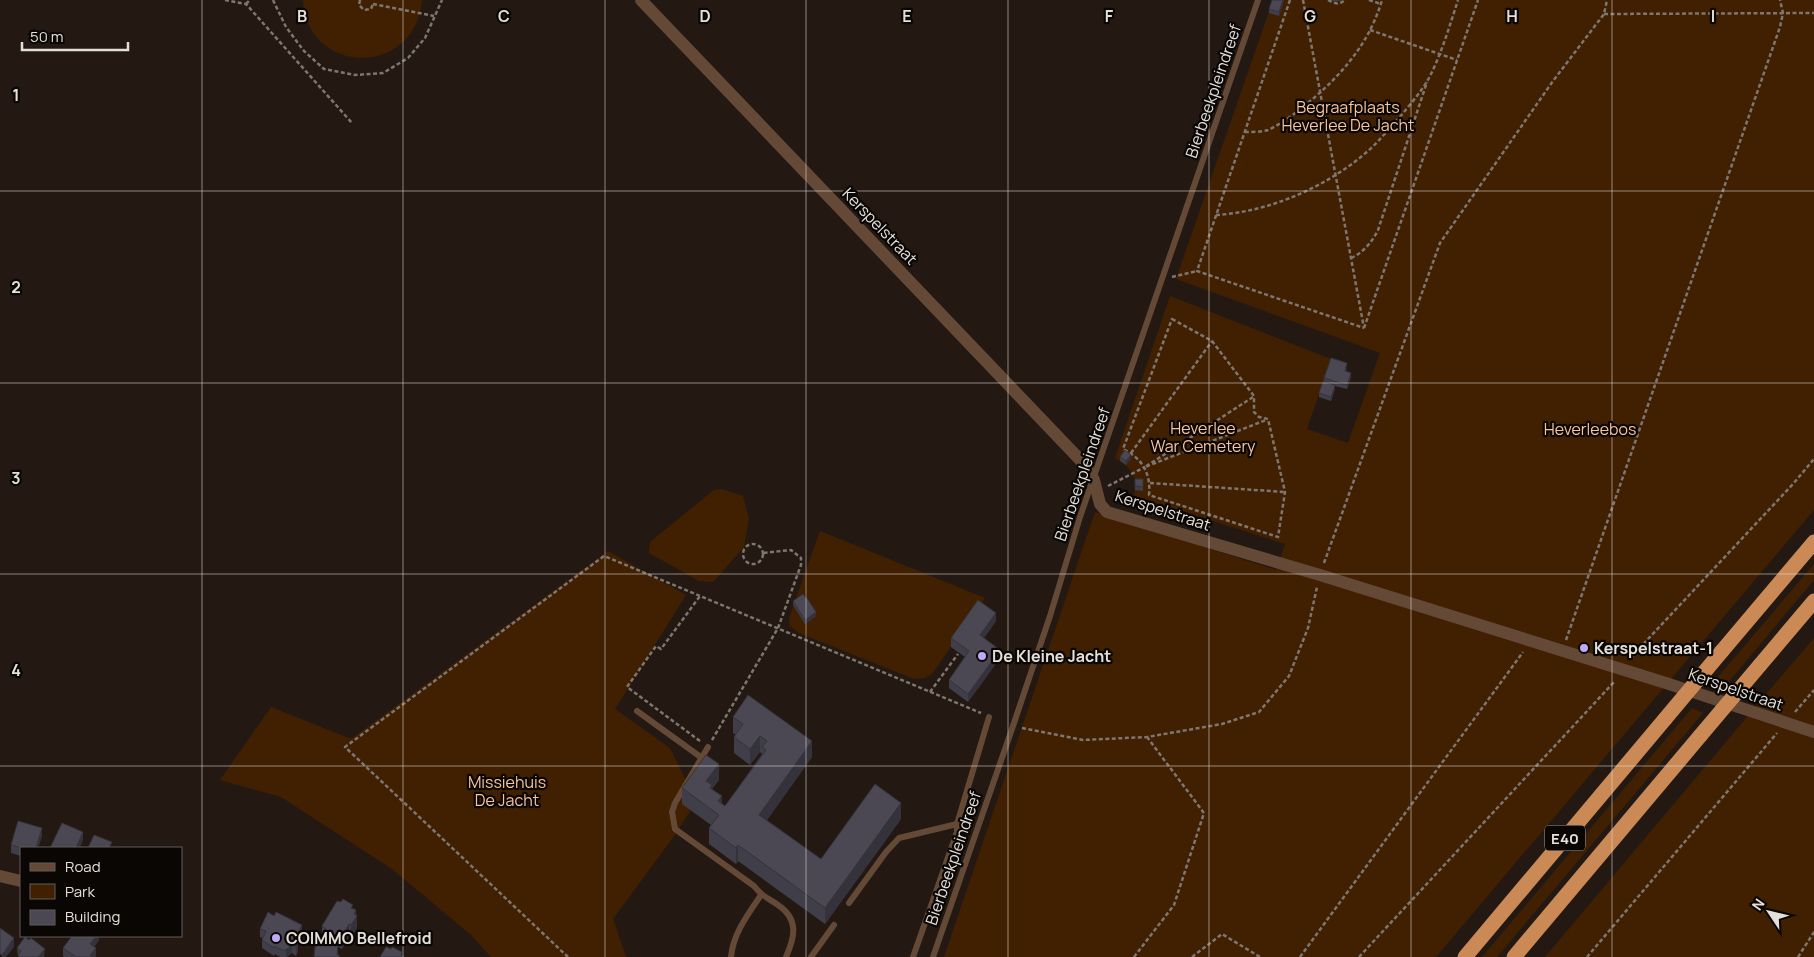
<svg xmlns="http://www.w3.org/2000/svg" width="1814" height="957" font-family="Manrope,sans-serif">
<rect width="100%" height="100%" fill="#231912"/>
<!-- green -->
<g fill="#412002">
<path d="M303 0H422C415 79 306 75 303 0Z"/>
<path d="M1273 0H1814V510L1436 957H944L1095 512 1276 570 1285 544 1134 496C1137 475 1133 469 1115 458L1170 296 1331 359 1307 429 1348 443 1380 353 1176 279Z"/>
<polygon points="722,489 743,496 749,518 744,547 713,582 699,581 649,553 650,542 714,490"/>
<polygon points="820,531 985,598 932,674 924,678 914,679 799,633 790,626 789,618"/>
<polygon points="608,551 686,595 615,709 670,748 696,801 677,832 613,919 626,957 491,957 471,935 392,869 281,797 220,780 271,707 351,739"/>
<polygon points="1814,564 1814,580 1722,690 1712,684"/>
<polygon points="1814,638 1814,957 1545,957 1784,673"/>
<polygon points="1692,708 1703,713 1497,957 1482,957"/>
</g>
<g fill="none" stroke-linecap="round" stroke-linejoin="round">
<!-- path -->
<g stroke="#7e7670" stroke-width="2.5" stroke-dasharray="4 2.5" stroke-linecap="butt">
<polyline points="225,0 246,4 352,123"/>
<polyline points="273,0 286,27 304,51 324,69 355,75 383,73 408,58 425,38 442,0"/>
<polyline points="360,0 359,5 364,10 371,9 373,4"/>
<polyline points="1290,0 1197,271 1364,328"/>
<polyline points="1303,0 1364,328"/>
<path d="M1328 0C1335 3 1338 6 1345 0"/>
<polyline points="1369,0 1381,4"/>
<polyline points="246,4 250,0"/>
<polyline points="373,4 434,16"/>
<polyline points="1604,14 1814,13"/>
<polyline points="1370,30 1457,60"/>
<path d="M1245 132C1252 132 1261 132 1268 130 1281 124 1293 115 1303 107 1339 78 1369 45 1382 0"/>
<path d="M1216 215C1267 212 1322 189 1362 156 1376 145 1387 131 1399 118 1409 106 1421 92 1429 78 1441 55 1450 25 1458 0"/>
<path d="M1351 258C1363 253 1372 242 1378 230L1427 82"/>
<polyline points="1172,277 1197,271"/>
<path d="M1172 319 1212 341 1254 396V412L1259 417 1268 419 1285 492 1278 537 1149 495C1151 474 1143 459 1123 449Z"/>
<polyline points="1364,328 1478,0"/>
<polyline points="1253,397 1145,467 1266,420"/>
<polyline points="1131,453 1212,341"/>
<polyline points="1150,483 1285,492"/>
<polyline points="1108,486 1145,467"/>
<circle cx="753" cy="554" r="10"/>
<polyline points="1324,563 1440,243 1553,81 1604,14 1607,0"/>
<polyline points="1566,640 1780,27 1783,13 1780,0"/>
<polyline points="1631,659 1634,654 1793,484 1814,459"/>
<polyline points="930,692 958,654"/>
<polyline points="1795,712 1814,690"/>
<polyline points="1022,728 1083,740 1147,737 1222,724 1259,712 1289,676 1308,628 1317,587"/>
<polyline points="712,740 778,628 801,565 801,558 791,550 763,553"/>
<polyline points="700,741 627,687 656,646 661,649 700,596"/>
<polyline points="568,957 345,747 604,556 981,713"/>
<polyline points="1134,957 1174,905 1204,813 1147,737"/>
<polyline points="1192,957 1222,934 1260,957"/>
<polyline points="1300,957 1523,652"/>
<polyline points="1359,957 1615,681"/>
<polyline points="1587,957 1777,733"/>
<polyline points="1798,957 1814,932"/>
</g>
<!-- lane -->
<g stroke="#644a36" stroke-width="6">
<polyline points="637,711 702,758"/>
<path d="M708 747 675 803 672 812 675 829 754 886C762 897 767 897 778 905 799 919 795 937 786 957"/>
<polyline points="849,903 886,852 899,838 957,824 989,717"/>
<path d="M731 957C733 934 748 914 761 895"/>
<polyline points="811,957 834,925"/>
<polyline points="913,957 957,832 957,824"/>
<polyline points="933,957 1013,726 1050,616 1080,517 1258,0"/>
</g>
<!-- street -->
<g stroke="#644a36" stroke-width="12">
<polyline points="641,0 1086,466 1094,480 1100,504 1107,512 1320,575 1669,684 1814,732"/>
<polyline points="0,876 21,881"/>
</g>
<!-- highway -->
<g stroke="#cb8955" stroke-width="15">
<polyline points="1722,651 1814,542"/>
<polyline points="1760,665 1814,601"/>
<polyline points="1465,957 1665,719"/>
<polyline points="1514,957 1700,736"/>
</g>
<!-- highway-bridge -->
<g stroke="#cb8955" stroke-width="15">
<polyline points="1665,719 1722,651"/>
<polyline points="1700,736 1760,665"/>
</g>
</g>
<!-- wall -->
<g fill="#403e48">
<polygon points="1284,0 1279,16 1269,13 1269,9"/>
<polygon points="1331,0 1343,0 1334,2"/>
<polygon points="1347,368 1346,371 1351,377 1347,389 1335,386 1335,389 1331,401 1319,397 1319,393 1324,381 1324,378"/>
<polygon points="1120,457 1131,459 1126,465 1120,461"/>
<polygon points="1135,479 1143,479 1143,491 1135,490"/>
<polygon points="793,601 816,616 805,624 793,605"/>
<polygon points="996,621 984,638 1000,658 968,702 949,688 949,680 965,657 951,647 951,638"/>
<polygon points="733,717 812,757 767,820 821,859 901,819 825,924 738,861 736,864 709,844 709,828 711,825 682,804 682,788 719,780 712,789 722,804 725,806 762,754 760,752 750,765 734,753 734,737 736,735 733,733"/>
<polygon points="42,836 38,848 21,848 21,856 11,853 11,845"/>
<polygon points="353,908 356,910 357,928 351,937 349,936 342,949 338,947 338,955 339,957 322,938 322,926"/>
<polygon points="260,929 302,934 297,942 298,951 296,956 292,953 287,957 280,957 275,954 274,956 262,948 262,940 263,938 260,937"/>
<polygon points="99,936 99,940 94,947 96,956 95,957 64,957 63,956 63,948"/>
<polygon points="17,948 45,957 18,957"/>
</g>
<!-- shaded-wall -->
<g fill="#34323b">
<polygon points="1283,0 1284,0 1279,16 1279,12"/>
<polygon points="1351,373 1351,377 1347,389 1347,385"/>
<polygon points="1335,385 1335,389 1331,401 1331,397"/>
<polygon points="1131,455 1131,459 1126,465 1126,461"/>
<polygon points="816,612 816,616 805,624 805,620"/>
<polygon points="996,613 996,621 980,643 980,635"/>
<polygon points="1000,650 1000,658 968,702 968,694"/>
<polygon points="760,736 760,752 750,765 750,749"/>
<polygon points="812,741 812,757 759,831 759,815"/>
<polygon points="719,764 719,780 712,789 712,801 706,781"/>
<polygon points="722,796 722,812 718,801"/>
<polygon points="901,803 901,819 825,924 825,908"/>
<polygon points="42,828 42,836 38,848 36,848"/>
<polygon points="83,832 83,840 80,848 76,848"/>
<polygon points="738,845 738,861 736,864 736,848"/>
<polygon points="356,910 357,928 351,937 351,925 354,914"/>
<polygon points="349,924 349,936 342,949 342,937"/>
<polygon points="302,925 302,934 295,947 294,941"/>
<polygon points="96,936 99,936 99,940 90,952 90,944"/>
<polygon points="14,938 14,947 6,957 2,957 2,955"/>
<polygon points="298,943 298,951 296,956 296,947"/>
<polygon points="292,945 292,953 287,957 286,957 286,950"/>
<polygon points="96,948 96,956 95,957 90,957 90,955"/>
<polygon points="45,949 44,957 38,957"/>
</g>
<!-- building -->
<g fill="#4b4854" stroke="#34323b">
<polygon points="1272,0 1283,0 1279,12 1269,9"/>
<polygon points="1331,358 1347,363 1345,371 1351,373 1347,385 1324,378"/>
<polygon points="1323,381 1335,385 1331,397 1319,393"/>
<polygon points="1125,450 1131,455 1126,461 1120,457"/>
<polygon points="1135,479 1143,479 1143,487 1135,486"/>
<polygon points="803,594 806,598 807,598 816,612 805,620 793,601"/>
<polygon points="978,600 996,613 980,635 1000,650 968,694 949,680 969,651 951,638"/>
<polygon points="748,695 812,741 759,815 821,859 875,784 901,803 825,908 738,845 736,848 709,828 719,815 682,788 706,755 719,764 706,781 712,785 710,788 722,796 718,801 725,806 766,750 762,747 767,741 760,736 750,749 734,737 743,724 733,717"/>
<polygon points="18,821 42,828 36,848 22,848 11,845"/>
<polygon points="62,823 83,832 76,848 50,848"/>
<polygon points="94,835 112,842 109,848 88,848"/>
<polygon points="343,899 353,905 351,908 356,910 354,914 357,916 351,925 349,924 342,937 336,933 335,941 338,941 337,955 339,955 339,957 314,957 316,938 324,939 326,929 322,926 337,901 341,902"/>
<polygon points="268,912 274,916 276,912 302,925 294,941 298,943 296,947 292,945 286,950 282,950 275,946 274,948 262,940 266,931 260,929"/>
<polygon points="0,928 14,938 2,955 0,954"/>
<polygon points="72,936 96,936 90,944 96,948 90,955 93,957 76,957 63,948"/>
<polygon points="25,937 29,940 31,938 45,949 38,957 19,957 18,956 21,951 17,948"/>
<polygon points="386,947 391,949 392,947 402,952 401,955 404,957 380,957"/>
</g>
<!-- grid -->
<path fill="none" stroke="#e5dfda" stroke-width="1" stroke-opacity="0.55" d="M202 0V957M403 0V957M605 0V957M806 0V957M1008 0V957M1209 0V957M1411 0V957M1612 0V957M0 191H1814M0 383H1814M0 574H1814M0 766H1814"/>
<!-- markers -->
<g fill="#bea9f5" stroke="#090604" stroke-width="2">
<circle cx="1584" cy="648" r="5"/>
<circle cx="982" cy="656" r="5"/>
<circle cx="276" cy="938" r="5"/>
</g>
<g text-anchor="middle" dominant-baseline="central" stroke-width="4.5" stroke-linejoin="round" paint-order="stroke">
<!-- shield labels -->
<rect fill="#090604" stroke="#a39e9a" stroke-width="1" x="1545" y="825.5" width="40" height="25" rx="4"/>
<g font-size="15" font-weight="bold" fill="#e5dfda">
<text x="1565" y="838">E40</text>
</g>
<!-- street labels -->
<g font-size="16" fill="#e5dfda" stroke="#090604">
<text transform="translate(1213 91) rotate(-71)">Bierbeekpleindreef</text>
<text transform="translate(880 226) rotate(46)">Kerspelstraat</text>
<text transform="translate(1082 474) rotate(-71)">Bierbeekpleindreef</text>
<text transform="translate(1163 510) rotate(18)">Kerspelstraat</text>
<text transform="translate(1736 689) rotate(19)">Kerspelstraat</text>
<text transform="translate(953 858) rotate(-71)">Bierbeekpleindreef</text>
</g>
<!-- park labels -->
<g font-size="16" fill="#f9c39b" stroke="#090604">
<text x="1348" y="107">Begraafplaats<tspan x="1348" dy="18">Heverlee De Jacht</tspan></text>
<text x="1203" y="428">Heverlee<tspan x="1203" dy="18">War Cemetery</tspan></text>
<text x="1590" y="429">Heverleebos</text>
<text x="507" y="782">Missiehuis<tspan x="507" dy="18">De Jacht</tspan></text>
</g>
<!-- poi labels -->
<g font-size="16" font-weight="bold" fill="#e5dfda" stroke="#090604" text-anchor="start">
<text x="1594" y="648">Kerspelstraat-1</text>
<text x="992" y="656">De Kleine Jacht</text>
<text x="286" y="938">COIMMO Bellefroid</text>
</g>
</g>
<g font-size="16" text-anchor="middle" font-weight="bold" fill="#e5dfda" stroke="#090604" stroke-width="4.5" stroke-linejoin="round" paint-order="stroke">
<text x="302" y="22">B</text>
<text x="504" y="22">C</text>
<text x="705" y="22">D</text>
<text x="907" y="22">E</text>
<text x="1109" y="22">F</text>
<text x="1310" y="22">G</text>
<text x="1512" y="22">H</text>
<text x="1713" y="22">I</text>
<text x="16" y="101">1</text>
<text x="16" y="293">2</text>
<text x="16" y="484">3</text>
<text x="16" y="676">4</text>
</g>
<!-- legend -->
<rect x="20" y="847" width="162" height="90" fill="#090604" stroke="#615d5a"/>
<rect x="30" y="863" width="25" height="8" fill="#644a36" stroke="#615d5a"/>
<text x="65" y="872" font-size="15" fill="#e5dfda">Road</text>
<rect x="30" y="884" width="25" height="15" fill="#412002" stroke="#615d5a"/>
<text x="65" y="897" font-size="15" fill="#e5dfda">Park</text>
<rect x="30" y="910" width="25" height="15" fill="#4b4854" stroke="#615d5a"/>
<text x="65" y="922" font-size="15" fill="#e5dfda">Building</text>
<!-- north arrow -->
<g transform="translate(1769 912) rotate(305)" stroke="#090604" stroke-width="4" paint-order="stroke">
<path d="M0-4L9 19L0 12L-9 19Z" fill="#e5dfda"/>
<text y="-8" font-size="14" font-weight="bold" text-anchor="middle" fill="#e5dfda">N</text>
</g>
<!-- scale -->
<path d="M22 42v8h106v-8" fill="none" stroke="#e5dfda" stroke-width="2.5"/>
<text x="30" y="42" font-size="15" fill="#e5dfda" stroke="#090604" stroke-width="4" paint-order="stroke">50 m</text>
</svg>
